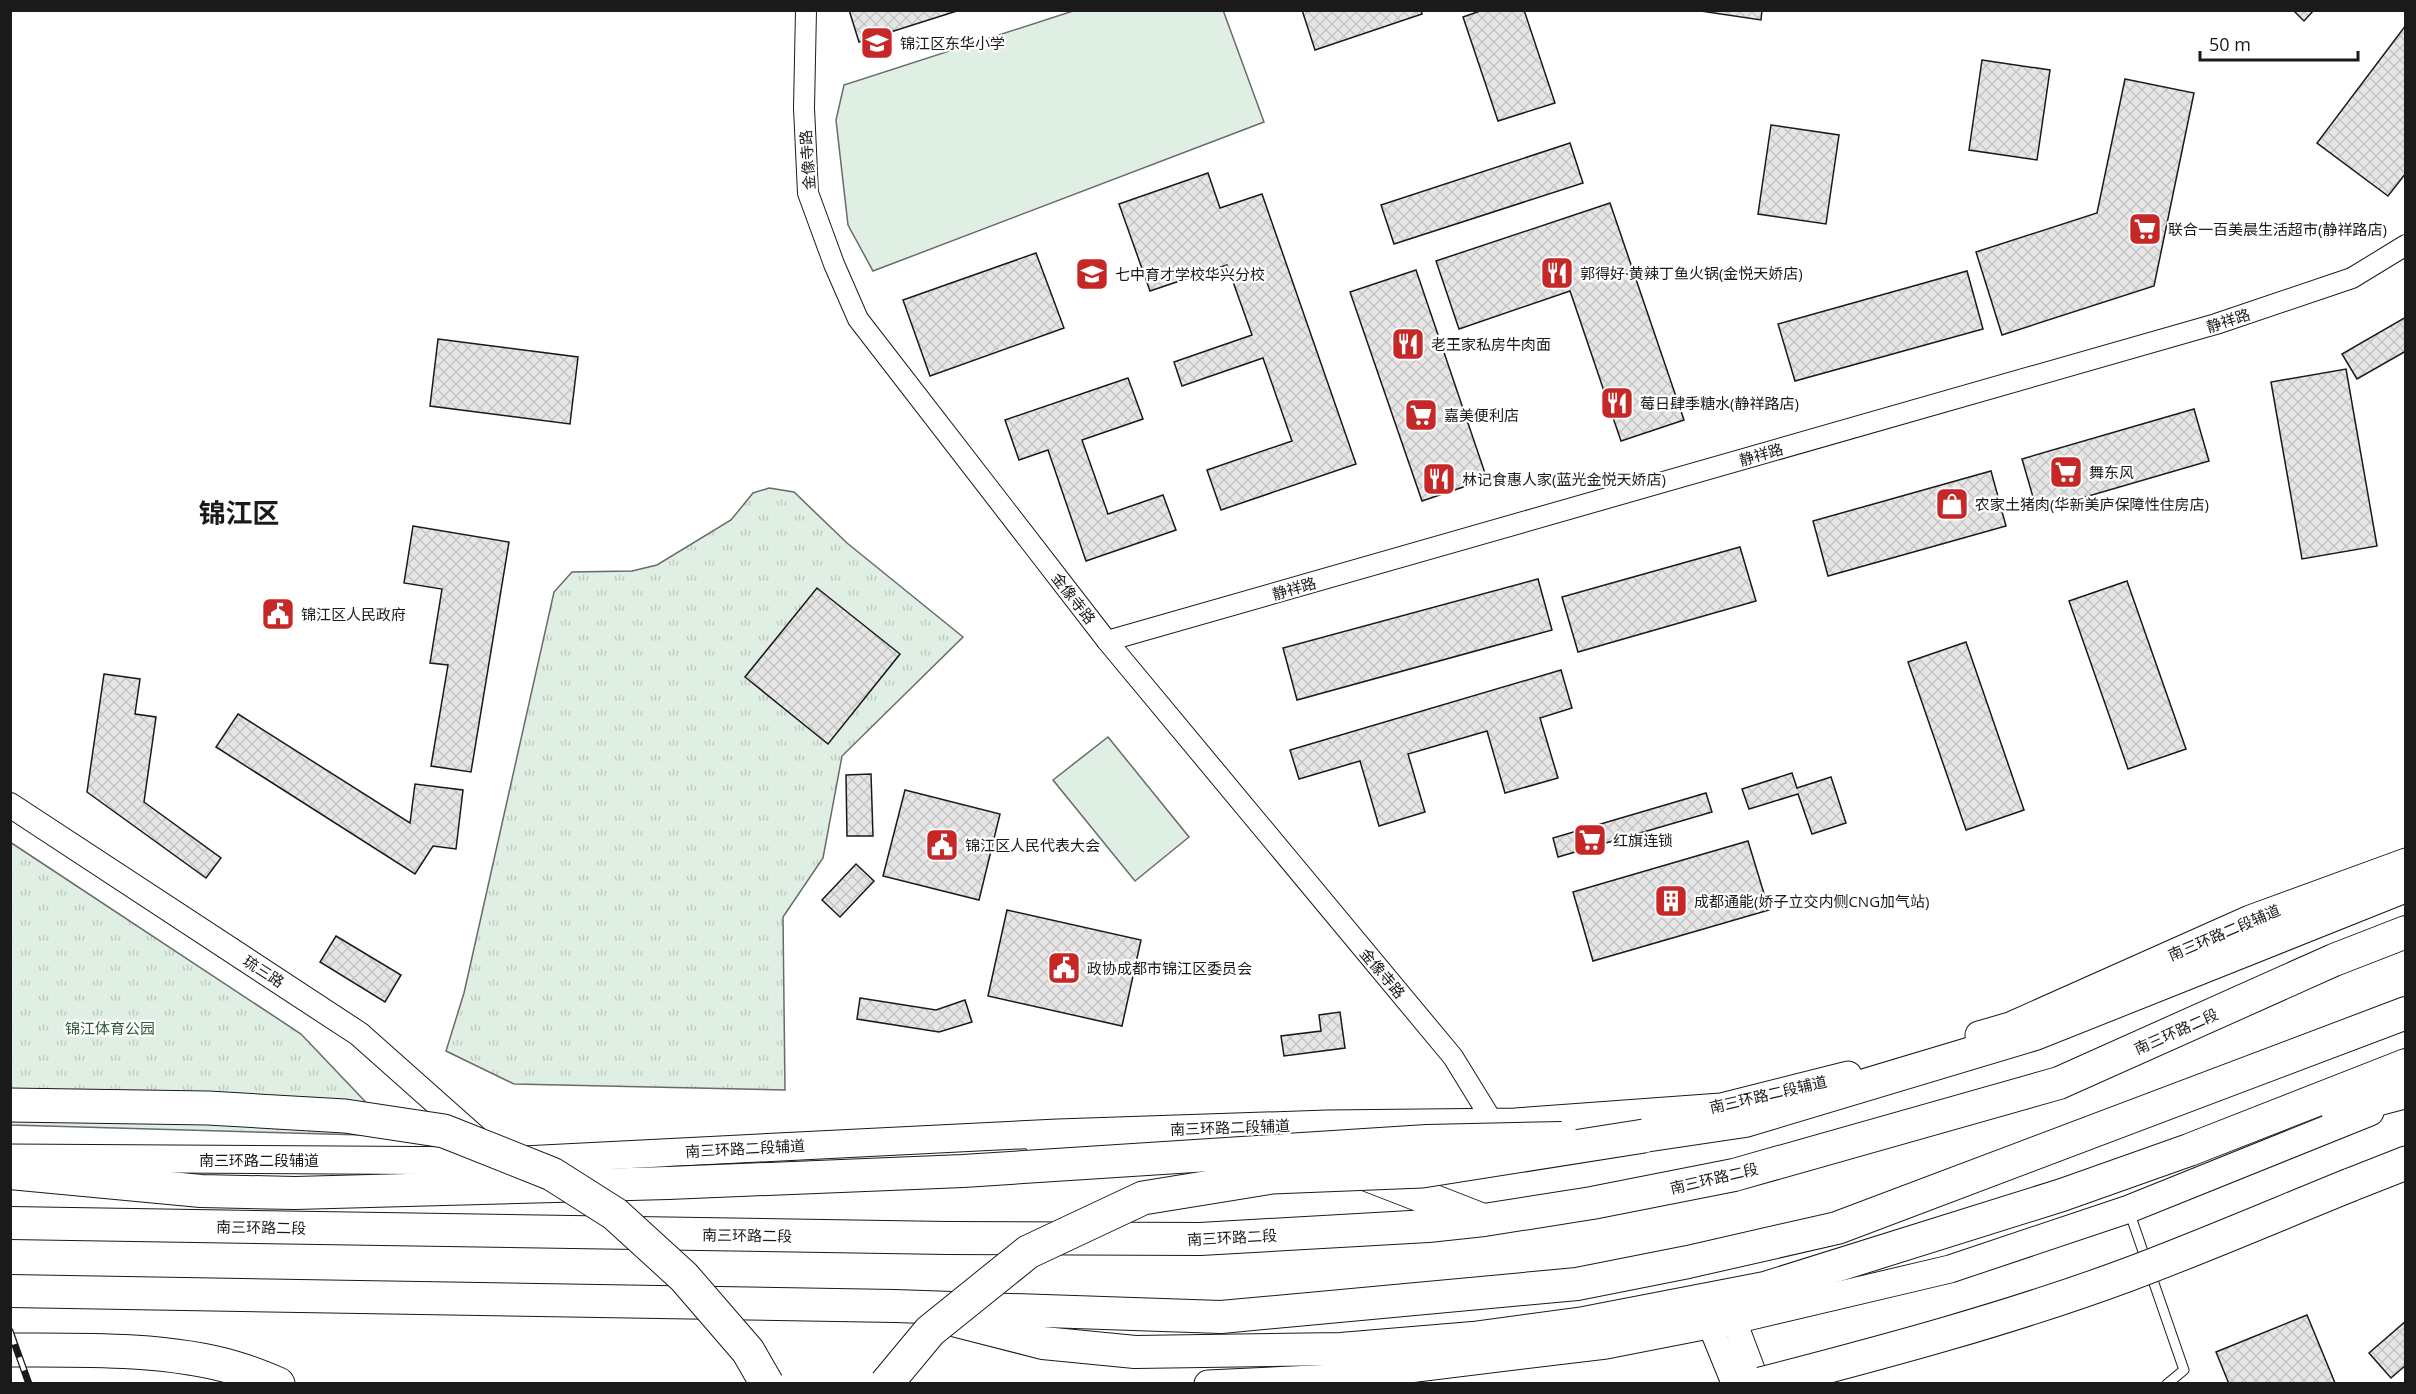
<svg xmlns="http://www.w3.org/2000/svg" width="2416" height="1394" font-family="'Open Sans','Noto Sans SC',sans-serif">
<defs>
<pattern id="park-tufts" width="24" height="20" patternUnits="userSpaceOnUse" patternTransform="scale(1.5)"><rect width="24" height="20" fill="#e0efe3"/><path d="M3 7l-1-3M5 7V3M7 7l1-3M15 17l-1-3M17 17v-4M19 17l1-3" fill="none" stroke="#c0ccc2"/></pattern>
<pattern id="building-cross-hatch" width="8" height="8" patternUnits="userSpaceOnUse" patternTransform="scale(1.5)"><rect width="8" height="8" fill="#e6e6e6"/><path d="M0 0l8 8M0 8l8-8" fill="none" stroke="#c5c5c5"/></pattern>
</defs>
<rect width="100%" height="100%" fill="#fff"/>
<!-- grass -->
<g fill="#e0efe3" stroke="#6a6a6a" stroke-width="1.5">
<polygon points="1223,10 1264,122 873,271 848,225 836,120 844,85 1073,11"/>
<polygon points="1108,737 1189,837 1135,881 1053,780"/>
</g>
<!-- park -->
<g fill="url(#park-tufts)" stroke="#6a6a6a" stroke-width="1.5">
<polygon points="769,488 794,492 847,543 963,637 842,756 823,858 783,917 785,1090 514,1084 446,1051 464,993 554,592 572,572 632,571 657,565 731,520 753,493"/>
<polygon points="10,842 301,1034 398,1136 11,1125"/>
</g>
<!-- building -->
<g fill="url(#building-cross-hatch)" stroke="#1a1a1a" stroke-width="1.5">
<polygon points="849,10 960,10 859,42"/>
<polygon points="1302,10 1421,10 1422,14 1315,50"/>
<polygon points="1483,10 1524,10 1555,103 1498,121 1463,17"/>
<polygon points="1694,10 1762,10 1761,20"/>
<polygon points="2293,10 2314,10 2304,21"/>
<polygon points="2406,25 2406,173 2388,196 2317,143"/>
<polygon points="1982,60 2050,70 2037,160 1969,150"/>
<polygon points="2125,79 2194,93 2154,286 2002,335 1976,252 2097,213"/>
<polygon points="1771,125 1839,135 1826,224 1758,214"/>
<polygon points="1570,143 1583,183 1394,244 1381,205"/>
<polygon points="1208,173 1220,208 1262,194 1356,464 1221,510 1207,470 1292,441 1263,358 1182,386 1174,362 1252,335 1227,265 1150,291 1119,204"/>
<polygon points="1610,203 1684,420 1621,441 1570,291 1459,329 1436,261"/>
<polygon points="1036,253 1064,328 930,376 903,300"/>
<polygon points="1416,270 1487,479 1422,501 1350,292"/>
<polygon points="1967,271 1983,329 1795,381 1778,324"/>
<polygon points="2406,317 2406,351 2357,379 2342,354"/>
<polygon points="438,339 578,357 570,424 430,406"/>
<polygon points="2346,369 2377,546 2302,559 2271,382"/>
<polygon points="1128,378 1143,419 1082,440 1108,514 1163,495 1176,530 1086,561 1048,450 1019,460 1005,420"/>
<polygon points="2194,409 2209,461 2037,511 2022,459"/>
<polygon points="1991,471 2006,526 1828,576 1813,521"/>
<polygon points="413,526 509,542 471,772 431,766 448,665 430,663 442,589 404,583"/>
<polygon points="1740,547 1756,601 1578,652 1562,597"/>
<polygon points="1538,579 1552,630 1297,700 1283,648"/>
<polygon points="2127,581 2186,749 2128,769 2069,601"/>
<polygon points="817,588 900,654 828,744 745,677"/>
<polygon points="1966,642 2024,810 1966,830 1908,662"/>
<polygon points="1561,670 1572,708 1540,718 1558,778 1505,793 1487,731 1408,754 1425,812 1379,826 1360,761 1299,779 1290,750"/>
<polygon points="104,674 140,679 135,714 156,717 144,802 221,858 206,878 87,792"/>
<polygon points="238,714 410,823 415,784 463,790 456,849 433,846 415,874 216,747"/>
<polygon points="1792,773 1797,788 1831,777 1846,823 1812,834 1798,794 1749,809 1742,789"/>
<polygon points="871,774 873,836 847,836 846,775"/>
<polygon points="905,790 1000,814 979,900 883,876"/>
<polygon points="1706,793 1712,812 1558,857 1553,838"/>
<polygon points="1748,841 1769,910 1593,961 1573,892"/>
<polygon points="856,864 874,881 840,917 822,900"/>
<polygon points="1007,910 1141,940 1122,1026 988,996"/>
<polygon points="336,936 401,975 385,1002 320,962"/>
<polygon points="860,998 936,1010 965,1000 972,1022 939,1032 857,1019"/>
<polygon points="1340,1012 1345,1048 1284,1056 1281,1036 1321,1031 1319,1015"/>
<polygon points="2307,1315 2335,1383 2229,1384 2216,1352"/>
<polygon points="2406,1321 2406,1365 2391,1378 2369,1353"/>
</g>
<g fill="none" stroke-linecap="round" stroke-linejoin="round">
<!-- service casing -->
<g stroke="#1a1a1a" stroke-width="11">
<polyline id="service" points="2129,1211 2184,1370 2167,1384"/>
</g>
<!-- minor casing -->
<g stroke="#1a1a1a" stroke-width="22">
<g id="minor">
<polyline points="806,10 804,108 808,193 834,264 858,319 1107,641 1453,1057 1493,1122"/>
<polyline points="1107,641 2216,324 2352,278 2406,245"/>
</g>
</g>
<!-- tertiary casing -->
<g stroke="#1a1a1a" stroke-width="26">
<g id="tertiary">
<polyline points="10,805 359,1034 476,1138"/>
<polyline points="1037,1143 1116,1150"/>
<polyline points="1734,1320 1758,1384"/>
<polyline points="1710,1325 1734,1384"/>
</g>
</g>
<!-- secondary casing -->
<g stroke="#1a1a1a" stroke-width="29">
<g id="secondary">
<polyline points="1979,1035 2010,1026 2250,919 2406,862"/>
<polyline points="10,1158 501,1161 1058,1133 1327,1124 1515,1122 1721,1107 1848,1075"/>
<polyline points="1208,1384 1335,1378 1606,1345 1734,1320 1950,1269 2129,1209 2370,1112"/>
</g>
</g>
<!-- trunk casing -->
<g stroke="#1a1a1a" stroke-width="34">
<g id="trunk">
<polyline points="2337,1110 2406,1092"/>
<polyline points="1644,1136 1745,1121 2035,1034 2406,886"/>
<polyline points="10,1173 201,1191 295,1193 668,1183"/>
<polyline points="1362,1173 1478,1218"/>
<polyline points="10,1223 947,1238 1200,1239 1428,1226 1484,1220 1592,1203 1734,1175 2059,1083 2334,960 2406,932"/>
<polyline points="10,1291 895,1306 1221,1317 1577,1284 1688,1262 1837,1228 2406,1013"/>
<polyline points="957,1321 1043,1343 1135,1352 1341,1349 1473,1338 1584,1323 1765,1288 2062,1195 2189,1150 2406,1065"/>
</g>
</g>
<!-- motorway casing -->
<g stroke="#1a1a1a" stroke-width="35">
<g id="motorway">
<polyline points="2350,1185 2406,1163"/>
<path d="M10 1350C80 1350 168 1348 235 1368 249 1372 264 1378 278 1384"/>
</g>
</g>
<!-- service -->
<use href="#service" stroke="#fff" stroke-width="9"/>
<!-- minor -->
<use href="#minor" stroke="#fff" stroke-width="20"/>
<!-- tertiary -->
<use href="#tertiary" stroke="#fff" stroke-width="24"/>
<!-- secondary -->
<use href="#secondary" stroke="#fff" stroke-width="27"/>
<!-- trunk -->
<use href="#trunk" stroke="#fff" stroke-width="32"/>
<!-- motorway -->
<use href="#motorway" stroke="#fff" stroke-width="33"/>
<!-- rail casing -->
<g stroke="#1a1a1a" stroke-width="7">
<polyline id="rail" points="10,1331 29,1384"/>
</g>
<!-- rail -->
<use href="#rail" stroke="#fff" stroke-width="4.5" stroke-dasharray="14" stroke-linecap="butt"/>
<!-- trunk-bridge casing -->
<g stroke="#1a1a1a" stroke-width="34" stroke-linecap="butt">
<polyline id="trunk-bridge" points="668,1183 963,1171 1427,1141 1562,1138"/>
</g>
<!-- motorway-bridge casing -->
<g stroke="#1a1a1a" stroke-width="35" stroke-linecap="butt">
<g id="motorway-bridge">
<polyline points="10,1105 208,1108 345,1116 444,1131 552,1174 615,1214 684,1277 748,1351 767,1384"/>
<polyline points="886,1384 930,1331 1028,1252 1143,1198 1272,1177 1422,1171 1644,1136"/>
<path d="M1761 1384C1884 1352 2008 1319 2127 1275 2202 1247 2276 1215 2350 1185"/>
</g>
</g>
<!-- trunk-bridge -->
<use href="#trunk-bridge" stroke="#fff" stroke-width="32"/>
<!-- motorway-bridge -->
<use href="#motorway-bridge" stroke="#fff" stroke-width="33"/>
</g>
<!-- icons -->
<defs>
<g id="school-square" transform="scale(1.725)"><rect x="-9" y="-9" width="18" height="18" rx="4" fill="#c62828" stroke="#fff"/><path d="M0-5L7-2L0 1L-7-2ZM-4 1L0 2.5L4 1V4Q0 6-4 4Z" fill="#fff"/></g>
<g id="supermarket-square" transform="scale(1.725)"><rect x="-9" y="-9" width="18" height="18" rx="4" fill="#c62828" stroke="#fff"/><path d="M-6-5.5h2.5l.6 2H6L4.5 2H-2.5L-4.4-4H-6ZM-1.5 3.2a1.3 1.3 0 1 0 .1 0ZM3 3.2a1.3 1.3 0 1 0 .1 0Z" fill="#fff"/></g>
<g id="restaurant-square" transform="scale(1.725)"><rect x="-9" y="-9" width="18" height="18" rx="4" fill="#c62828" stroke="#fff"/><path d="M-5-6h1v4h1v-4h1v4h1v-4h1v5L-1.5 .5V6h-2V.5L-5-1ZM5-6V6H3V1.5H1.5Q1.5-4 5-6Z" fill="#fff"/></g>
<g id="shop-square" transform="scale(1.725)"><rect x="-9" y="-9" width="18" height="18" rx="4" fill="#c62828" stroke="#fff"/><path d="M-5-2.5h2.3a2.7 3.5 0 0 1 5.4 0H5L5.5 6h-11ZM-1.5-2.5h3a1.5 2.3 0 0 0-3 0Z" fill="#fff"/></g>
<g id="civic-square" transform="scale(1.725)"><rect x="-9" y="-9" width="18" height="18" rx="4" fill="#c62828" stroke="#fff"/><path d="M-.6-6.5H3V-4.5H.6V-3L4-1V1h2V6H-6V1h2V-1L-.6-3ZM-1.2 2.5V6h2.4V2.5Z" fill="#fff"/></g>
<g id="building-square" transform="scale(1.725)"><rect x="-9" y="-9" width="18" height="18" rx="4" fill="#c62828" stroke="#fff"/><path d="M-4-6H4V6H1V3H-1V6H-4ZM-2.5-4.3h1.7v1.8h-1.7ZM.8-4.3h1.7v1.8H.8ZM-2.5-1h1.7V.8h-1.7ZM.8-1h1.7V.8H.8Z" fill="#fff"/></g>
</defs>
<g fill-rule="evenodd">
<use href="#school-square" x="877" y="43"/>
<use href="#supermarket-square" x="2145" y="229"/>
<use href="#restaurant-square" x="1557" y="273"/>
<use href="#school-square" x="1092" y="274"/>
<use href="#restaurant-square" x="1408" y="344"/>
<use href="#restaurant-square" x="1617" y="403"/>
<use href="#supermarket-square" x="1421" y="415"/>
<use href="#supermarket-square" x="2066" y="472"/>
<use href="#restaurant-square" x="1439" y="479"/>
<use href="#shop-square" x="1952" y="504"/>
<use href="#civic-square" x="278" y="614"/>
<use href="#supermarket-square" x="1590" y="840"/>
<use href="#civic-square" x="942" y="845"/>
<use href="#building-square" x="1671" y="901"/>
<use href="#civic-square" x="1064" y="968"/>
</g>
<g text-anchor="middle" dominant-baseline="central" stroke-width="4.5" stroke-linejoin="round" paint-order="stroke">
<!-- poi labels -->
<g font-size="15" fill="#1a1a1a" stroke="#fff" text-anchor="start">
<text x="900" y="43">锦江区东华小学</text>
<text x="2168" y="229">联合一百美晨生活超市(静祥路店)</text>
<text x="1580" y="273">郭得好·黄辣丁鱼火锅(金悦天娇店)</text>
<text x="1115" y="274">七中育才学校华兴分校</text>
<text x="1431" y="344">老王家私房牛肉面</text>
<text x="1640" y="403">莓日肆季糖水(静祥路店)</text>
<text x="1444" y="415">嘉美便利店</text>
<text x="2089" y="472">舞东风</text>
<text x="1462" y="479">林记食惠人家(蓝光金悦天娇店)</text>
<text x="1975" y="504">农家土猪肉(华新美庐保障性住房店)</text>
<text x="301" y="614">锦江区人民政府</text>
<text x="1613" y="840">红旗连锁</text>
<text x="965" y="845">锦江区人民代表大会</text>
<text x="1694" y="901">成都通能(娇子立交内侧CNG加气站)</text>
<text x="1087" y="968">政协成都市锦江区委员会</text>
</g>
<!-- street labels -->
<g font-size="15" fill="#1a1a1a" stroke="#fff">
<text transform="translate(807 160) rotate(-94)">金像寺路</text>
<text transform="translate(2228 320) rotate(-18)">静祥路</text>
<text transform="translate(1761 454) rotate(-16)">静祥路</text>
<text transform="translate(1294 588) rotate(-16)">静祥路</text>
<text transform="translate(1074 598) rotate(52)">金像寺路</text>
<text transform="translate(2224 932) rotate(-23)">南三环路二段辅道</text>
<text transform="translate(264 971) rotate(33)">琉三路</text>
<text transform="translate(1383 973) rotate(50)">金像寺路</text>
<text transform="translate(2176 1031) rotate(-24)">南三环路二段</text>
<text transform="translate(1768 1094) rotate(-13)">南三环路二段辅道</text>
<text transform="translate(1230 1127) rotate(-2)">南三环路二段辅道</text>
<text transform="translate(745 1148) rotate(-3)">南三环路二段辅道</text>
<text x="259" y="1160">南三环路二段辅道</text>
<text transform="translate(1714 1178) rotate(-13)">南三环路二段</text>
<text transform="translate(261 1227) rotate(1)">南三环路二段</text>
<text transform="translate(747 1235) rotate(1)">南三环路二段</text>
<text transform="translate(1232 1237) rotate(-3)">南三环路二段</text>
</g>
<!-- park labels -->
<g font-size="15" fill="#2b5a34" stroke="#fff">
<text x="110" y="1028">锦江体育公园</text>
</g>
<!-- town labels -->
<g font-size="27" font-weight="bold" fill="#1a1a1a" stroke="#fff">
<text x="239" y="512">锦江区</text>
</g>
</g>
<!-- border -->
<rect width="2416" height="1394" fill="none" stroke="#1a1a1a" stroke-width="24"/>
<!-- scale -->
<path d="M2200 51v9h158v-9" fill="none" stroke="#1a1a1a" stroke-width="3"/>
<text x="2209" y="51" font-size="18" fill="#1a1a1a" stroke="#ffffff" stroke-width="4.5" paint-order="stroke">50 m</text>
</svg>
